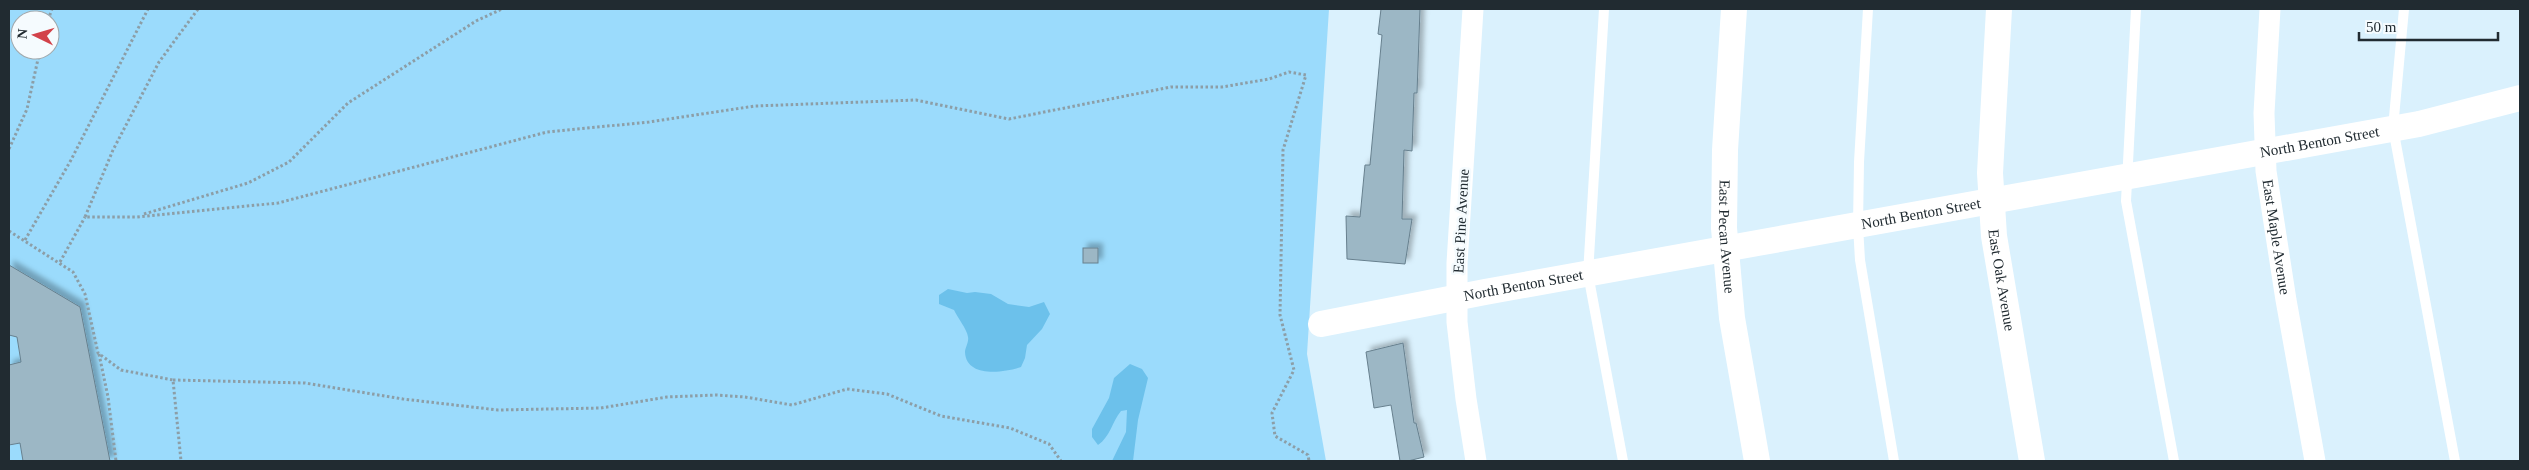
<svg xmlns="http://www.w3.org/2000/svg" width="2529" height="470" font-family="Georgia,serif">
<defs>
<filter id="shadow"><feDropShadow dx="4.5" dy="-4.5" stdDeviation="2.5" flood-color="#0004"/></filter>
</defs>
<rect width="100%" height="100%" fill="#daf1fd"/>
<!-- green -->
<path fill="#9bdbfc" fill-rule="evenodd" d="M9 9H1329L1307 354 1326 461H9ZM20 20H50V50H20Z"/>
<!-- water -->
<g fill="#6cc1eb">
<path d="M948 289 967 293 975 292 991 294 1008 304 1029 307 1044 302 1050 314 1042 329 1027 345 1025 358 1021 367C1006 372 966 379 965 352 965 348 969 342 968 337 967 329 957 317 954 310L939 304V295Z"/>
<path d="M1130 364 1142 369 1148 378 1138 420 1133 461H1112L1126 432 1127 410 1121 411C1112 422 1110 437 1098 445L1092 437V429L1109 398 1114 378Z"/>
</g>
<!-- building -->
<g fill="#9cb7c5" stroke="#67808e" filter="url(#shadow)">
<polygon points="1381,9 1420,9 1417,93 1414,93 1412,151 1404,150 1402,219 1412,219 1405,264 1347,259 1346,216 1360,217 1365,165 1370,165 1382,35 1378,34"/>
<rect x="1083" y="248" width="15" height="15"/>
<polygon points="9,265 80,307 110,461 23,461 20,443 9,445 9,365 21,362 17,337 9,335"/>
<polygon points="1403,343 1414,423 1416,423 1424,457 1408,461 1400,461 1391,405 1374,408 1366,352"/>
</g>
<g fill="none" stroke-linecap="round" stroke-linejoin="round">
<!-- path -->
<g stroke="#8c9ea7" stroke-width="3" stroke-dasharray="2.5 2.5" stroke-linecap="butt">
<polyline points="198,9 159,62 113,150 85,217 137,217 278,203 547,132 649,122 755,106 916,100 1009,119 1171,87 1222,87 1269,79 1289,72 1306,75 1283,150 1280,315 1294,370 1272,413 1275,436 1308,455 1309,461"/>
<polyline points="48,20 52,9"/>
<polyline points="9,149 27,109 40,50"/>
<polyline points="144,214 248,183 289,162 348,103 476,21 502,9"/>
<polyline points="9,231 73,272 85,294 98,353 121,370 173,380 181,461"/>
<polyline points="25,240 71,160 148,9"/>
<polyline points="60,262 85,217"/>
<polyline points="99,354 108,397 116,461"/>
<polyline points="173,380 305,383 403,399 498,410 601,408 667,397 716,395 745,397 792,405 847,389 887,394 941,416 1010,428 1049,444 1061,461"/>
</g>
<!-- service -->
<g stroke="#fff" stroke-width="10">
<polyline points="1604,9 1588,274 1623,461"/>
<polyline points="1868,9 1859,162 1858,226 1860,260 1894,461"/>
<polyline points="2136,9 2126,201 2174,461"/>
<polyline points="2404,9 2393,128 2455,461"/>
</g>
<!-- minor -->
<g stroke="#fff" stroke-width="21">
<polyline points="1473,9 1457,263 1457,322 1466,399 1476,461"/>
<path id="s1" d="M2270 9 2264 113 2266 171 2286 300 2315 461"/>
</g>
<!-- tertiary -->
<g stroke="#fff" stroke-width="26">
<path id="s2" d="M1734 9 1725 150 1724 228 1732 318 1757 461"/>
<path id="s3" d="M1999 9 1990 173 1994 236 2032 461"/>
<path id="s4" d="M1321 324 1485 292 2419 124 2520 98"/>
</g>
</g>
<g text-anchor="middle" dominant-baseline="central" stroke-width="5" stroke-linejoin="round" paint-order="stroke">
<!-- street labels -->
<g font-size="15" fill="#212b31" stroke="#f5fbfe">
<text stroke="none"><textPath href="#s4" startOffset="1015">North Benton Street</textPath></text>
<text stroke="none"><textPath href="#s4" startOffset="610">North Benton Street</textPath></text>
<text transform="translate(1461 221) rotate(-87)">East Pine Avenue</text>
<text stroke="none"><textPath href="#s2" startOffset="228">East Pecan Avenue</textPath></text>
<text stroke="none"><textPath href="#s1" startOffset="229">East Maple Avenue</textPath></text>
<text stroke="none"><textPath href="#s3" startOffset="272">East Oak Avenue</textPath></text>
<text stroke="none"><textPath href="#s4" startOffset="206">North Benton Street</textPath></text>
</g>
</g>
<!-- border -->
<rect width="2529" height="470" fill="none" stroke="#212b31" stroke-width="20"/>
<!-- north arrow -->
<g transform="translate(35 35) rotate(275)"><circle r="24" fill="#f5fbfe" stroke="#a0a8ac"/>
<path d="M0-4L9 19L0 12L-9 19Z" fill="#d2424a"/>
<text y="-8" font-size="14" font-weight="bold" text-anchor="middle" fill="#212b31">N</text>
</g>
<!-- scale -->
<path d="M2359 32v8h139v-8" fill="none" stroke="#212b31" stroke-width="2.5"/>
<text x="2366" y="32" font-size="15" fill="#212b31" stroke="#f5fbfe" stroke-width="4" paint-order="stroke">50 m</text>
</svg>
